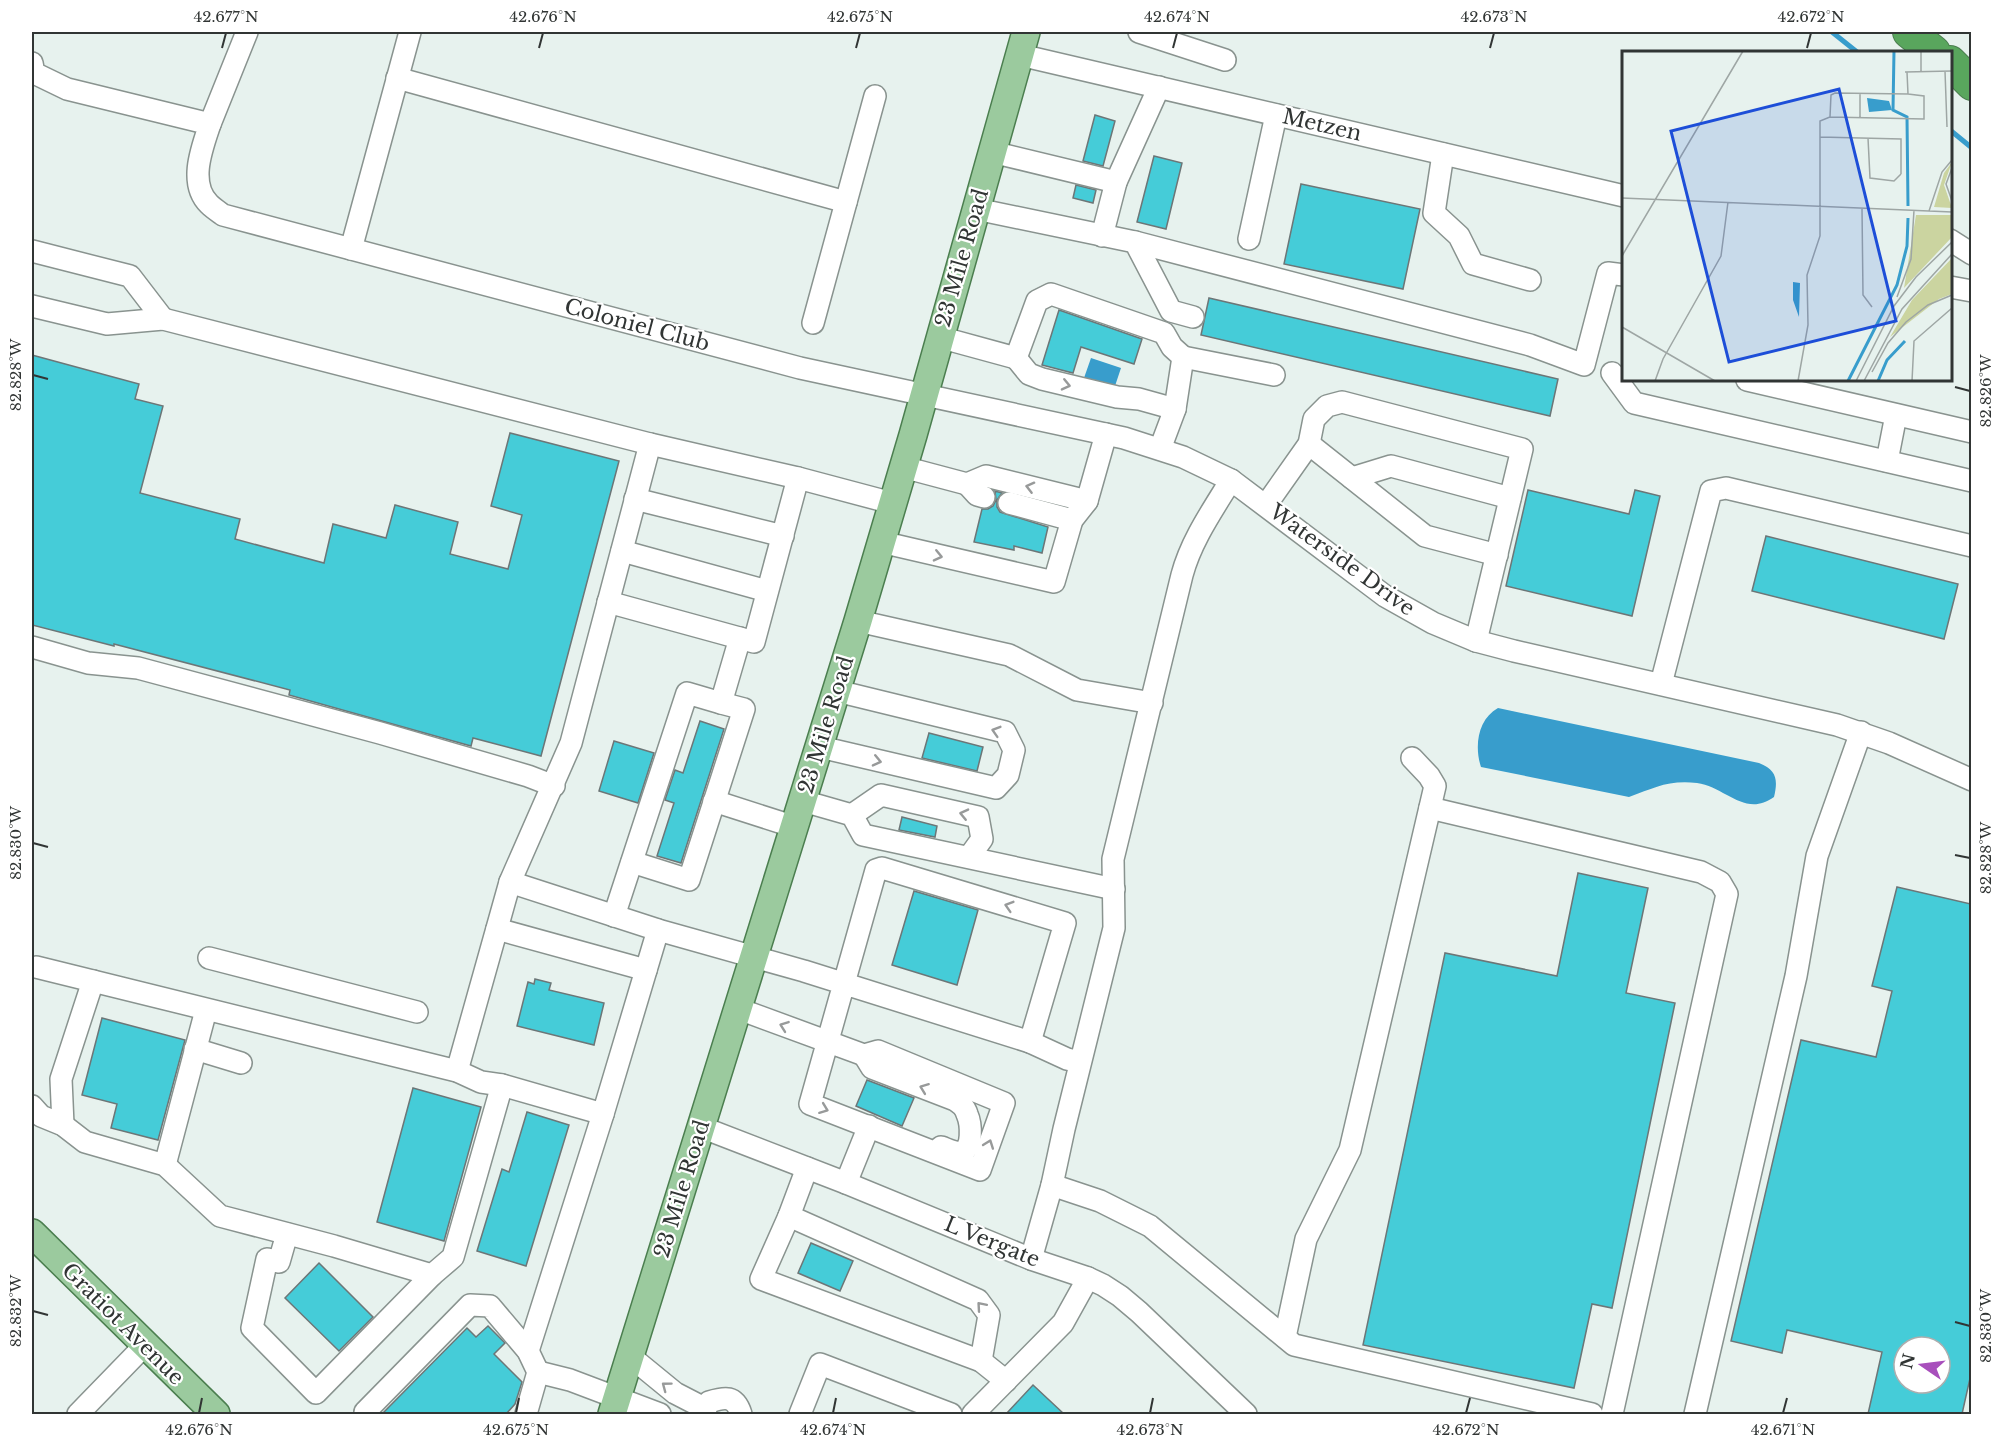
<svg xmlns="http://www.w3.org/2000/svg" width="2003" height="1446" font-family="'Libre Baskerville',serif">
<rect width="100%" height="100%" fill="#e7f2ee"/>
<!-- water -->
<g fill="#389dcc">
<polygon points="1091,358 1121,368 1114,389 1084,378"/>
<path d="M1498 708 1759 763C1777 770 1778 780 1774 797 1745 818 1726 787 1697 783 1667 780 1655 788 1629 797L1481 767C1474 746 1478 719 1498 708Z"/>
</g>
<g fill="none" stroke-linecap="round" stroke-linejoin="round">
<!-- stream -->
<g stroke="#389dcc" stroke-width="5">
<polyline points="1832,32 1857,52"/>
<polyline points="1950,130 1972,148"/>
</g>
</g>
<!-- building -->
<g fill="#45ccd8" stroke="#6c7677" stroke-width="1.5" fill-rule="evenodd">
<polygon points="1095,115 1115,121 1103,166 1083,161"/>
<polygon points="1154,156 1182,163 1166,229 1137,222"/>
<polygon points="1301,184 1420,209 1403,289 1284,264"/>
<polygon points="1076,185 1096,190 1093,203 1073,198"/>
<polygon points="1209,298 1558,379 1550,416 1201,335"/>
<polygon points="1059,310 1142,339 1134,364 1081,347 1073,373 1042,365"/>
<polygon points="32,355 139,384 135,399 163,406 140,493 240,519 235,539 324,563 333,524 386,538 395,505 458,522 450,554 508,569 522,515 491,506 510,433 619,461 541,756 473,738 471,746 289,695 290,690 114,644 114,646 32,625"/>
<polygon points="1528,490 1629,514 1635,490 1660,496 1632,616 1506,586"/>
<polygon points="995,491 1002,493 997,500 997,507 1000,512 1048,527 1042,553 1014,546 1014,550 974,542 982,509 988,509 993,506 996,500"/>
<polygon points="1766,536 1958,584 1944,639 1752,591"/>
<polygon points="700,721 724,729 681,863 657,856 674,803 665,800 675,770 683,773"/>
<polygon points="929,733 983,747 977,771 922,758"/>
<polygon points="614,741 654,753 638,803 599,791"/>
<polygon points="902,817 937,826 935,837 899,830"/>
<polygon points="1578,873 1648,888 1626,993 1675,1003 1612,1308 1592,1304 1574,1388 1363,1345 1445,953 1557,976"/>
<path d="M1897 887 1971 904V1374L1962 1414H1868L1882 1352 1787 1330 1782 1353 1731 1341 1801 1040 1876 1057 1892 991 1872 986ZM1904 1347H1940V1383H1904Z"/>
<polygon points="914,891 978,910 957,985 892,965"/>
<polygon points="535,979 551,983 549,990 604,1003 594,1045 517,1026 528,982 534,984"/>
<polygon points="102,1018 185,1040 158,1140 111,1128 117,1104 82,1095"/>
<polygon points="867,1080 914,1098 902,1126 856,1106"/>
<polygon points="413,1088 481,1107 444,1241 377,1222"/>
<polygon points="527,1112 569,1125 526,1266 477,1251 502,1169 509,1172"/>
<polygon points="811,1243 853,1261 840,1291 798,1273"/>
<polygon points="319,1263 373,1317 339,1351 285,1298"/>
<polygon points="488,1326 505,1343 494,1354 522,1382 515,1404 506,1414 382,1414 467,1328 476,1337"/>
<polygon points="1033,1385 1064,1414 1006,1414"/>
</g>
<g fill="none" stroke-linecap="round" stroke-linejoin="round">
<!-- minor casing -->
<g stroke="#89938f" stroke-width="24">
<g id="minor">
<polyline points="1139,32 1225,60"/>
<polyline points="1020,55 1624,196"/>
<path d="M32 63 34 73 67 89 210 124C202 148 188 183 209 204 213 208 219 212 223 215L800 368 1124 438 1183 457 1231 480 1385 596 1433 623 1476 641 1514 651 1837 725 1889 743 1972 780"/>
<polyline points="397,78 846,202"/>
<polyline points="210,124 247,32"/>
<polyline points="992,152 1116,182 1159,87"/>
<polyline points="1443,154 1434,213 1459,236 1473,264 1530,280"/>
<polyline points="976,209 1135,242 1171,311 1193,317"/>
<polyline points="1102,236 1116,182"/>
<polyline points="1249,239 1276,115"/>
<polyline points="1950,240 1972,254"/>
<polyline points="1135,242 1530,345 1584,365 1608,273 1624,275"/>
<polyline points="351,249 410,32"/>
<polyline points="32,251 130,276 163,319"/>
<polyline points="1950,287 1972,291"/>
<polyline points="32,306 107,324 163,319 650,444 798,478 892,503"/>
<polyline points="813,323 875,96"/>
<polyline points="939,337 1016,358 1037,301 1051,294 1164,333 1172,347 1183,357 1175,409 1160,449"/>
<polyline points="1183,357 1274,375"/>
<polyline points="1016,358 1029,374 1042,379 1117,397 1139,399 1175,409"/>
<polyline points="1612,373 1634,403 1972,481"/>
<polyline points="1747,380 1972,432"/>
<polyline points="1309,444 1425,536 1497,555"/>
<polyline points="1887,461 1896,415"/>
<polyline points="903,467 967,484 986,476 1087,501"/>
<polyline points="1352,478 1391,466 1510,498"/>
<polyline points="967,484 977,495 984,497"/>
<polyline points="635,499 783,536"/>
<polyline points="1009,503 1072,520"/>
<polyline points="1266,505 1309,444 1314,419 1327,406 1342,402 1522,449 1476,641"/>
<polyline points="881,542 1054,582 1072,520 1087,501 1106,434"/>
<polyline points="622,551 767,591"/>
<polyline points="608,602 754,642 798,478"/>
<polyline points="858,621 1009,655 1077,690 1152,703"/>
<polyline points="32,647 88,663 138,668 380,733 528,776 554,786"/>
<polyline points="1661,684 1711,491 1726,488 1972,546"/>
<polyline points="820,747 996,788 1008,775 1014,750 1005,732 837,691"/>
<polyline points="714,801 795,827"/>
<polyline points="803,801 852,815 863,835 1114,889"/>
<polyline points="1430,808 1701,872 1720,882 1727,894 1612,1414"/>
<polyline points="852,815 881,795 978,817 982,839 969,857"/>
<polyline points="632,862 689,880 744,709 721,703 740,638"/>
<path d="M510 882 658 930 804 971 1030 1042 1065 923 882 868 876 870C854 948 832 1026 810 1104L980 1170 1004 1103 878 1051 864 1055 739 1009"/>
<polyline points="614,916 687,693 721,703"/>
<polyline points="497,929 646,970"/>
<polyline points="209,958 417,1012"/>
<polyline points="36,967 457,1071 481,1082 502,1085 603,1114"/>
<polyline points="1030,1042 1067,1059 1080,1062"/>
<polyline points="195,1049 241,1063"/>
<path d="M864 1055 872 1068 955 1100C961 1104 965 1107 967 1114 971 1123 974 1151 960 1152 954 1153 947 1149 941 1147"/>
<polyline points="457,1071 510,882 571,743 650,444"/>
<polyline points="32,1106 41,1116 63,1125 85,1142 165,1165 220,1216 334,1246 432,1275 453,1257 502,1085"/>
<polyline points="63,1125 61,1079 93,981"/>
<polyline points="701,1127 846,1183 1031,1259 1088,1278 1103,1285 1120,1296 1139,1312 1246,1414"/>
<polyline points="165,1165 206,1010"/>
<polyline points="807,1168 789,1216 761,1279 981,1361 1006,1381"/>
<polyline points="846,1183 869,1126"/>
<polyline points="1052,1185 1100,1201 1150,1226 1294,1345 1592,1414"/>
<polyline points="789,1216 978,1300 989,1315 981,1361"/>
<polyline points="287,1234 279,1262 267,1259 252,1328 316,1393 432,1275"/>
<path d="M1031 1259 1052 1185 1064 1129 1114 928 1113 859 1182 575C1191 541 1212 511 1231 480"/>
<polyline points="1285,1337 1306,1239 1350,1150 1435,786 1429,776 1412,758"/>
<polyline points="528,1351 603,1114 658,930"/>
<polyline points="631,1357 675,1393 706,1409"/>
<polyline points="538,1372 570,1380 660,1414"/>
<polyline points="78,1414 145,1345"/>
<polyline points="365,1414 365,1412 470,1305 490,1306 528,1351 538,1372 526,1414"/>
<path d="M703 1414 709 1402C725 1397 735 1395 741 1414"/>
<polyline points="800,1414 820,1364 951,1414"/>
<polyline points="973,1414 1063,1323 1088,1278"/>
<polyline points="1695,1414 1796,976 1817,856 1861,732"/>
</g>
</g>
<!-- major casing -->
<g stroke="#4b7e4f" stroke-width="30">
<g id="major">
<polyline points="32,1233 216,1414"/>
<polyline points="612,1414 858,621 913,435 1026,32"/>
</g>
</g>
<!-- highway casing -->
<g stroke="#4b7e4f" stroke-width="34">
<g id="highway">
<polyline points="1909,32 1934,52"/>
<polyline points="1950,62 1972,84"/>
</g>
</g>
<!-- minor -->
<use href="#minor" stroke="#fff" stroke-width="21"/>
<!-- major -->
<use href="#major" stroke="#9bca9e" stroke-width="27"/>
<!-- highway -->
<use href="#highway" stroke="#59a65d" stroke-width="32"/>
</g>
<!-- one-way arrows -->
<defs><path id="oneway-chevron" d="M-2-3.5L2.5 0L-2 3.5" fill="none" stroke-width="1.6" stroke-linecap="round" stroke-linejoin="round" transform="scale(1.5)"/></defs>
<g stroke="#989a9a">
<use href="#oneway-chevron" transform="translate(1066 385) rotate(13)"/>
<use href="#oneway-chevron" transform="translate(1030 487) rotate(-166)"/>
<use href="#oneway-chevron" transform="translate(938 556) rotate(13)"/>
<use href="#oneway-chevron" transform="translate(996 731) rotate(-163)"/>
<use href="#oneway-chevron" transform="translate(877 761) rotate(13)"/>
<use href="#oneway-chevron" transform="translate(964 814) rotate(-167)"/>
<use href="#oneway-chevron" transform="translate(1009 906) rotate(-163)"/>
<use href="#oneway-chevron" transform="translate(784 1026) rotate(-160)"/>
<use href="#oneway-chevron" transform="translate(924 1088) rotate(-159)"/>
<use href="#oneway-chevron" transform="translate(824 1109) rotate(21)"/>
<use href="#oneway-chevron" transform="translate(989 1144) rotate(-70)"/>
<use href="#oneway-chevron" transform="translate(981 1306) rotate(-131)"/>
<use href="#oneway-chevron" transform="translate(666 1386) rotate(-143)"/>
</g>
<!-- ticks -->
<path fill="none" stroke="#313534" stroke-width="2" d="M222 48 226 33M539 48 543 33M856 48 860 33M1173 48 1177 33M1490 48 1494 33M1807 48 1811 33M33 375 48 379M1955 387 1970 391M33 843 48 847M1955 855 1970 858M33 1311 48 1315M1955 1322 1970 1326M199 1413 202 1398M516 1413 519 1398M833 1413 836 1398M1150 1413 1153 1398M1466 1413 1470 1398M1783 1413 1787 1398"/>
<g text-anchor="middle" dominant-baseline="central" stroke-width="4.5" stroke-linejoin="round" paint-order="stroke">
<!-- street labels -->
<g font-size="21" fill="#313534" stroke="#fff">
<text transform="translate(1322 125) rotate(13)">Metzen</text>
<text transform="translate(962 258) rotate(-74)">23 Mile Road</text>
<text transform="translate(637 325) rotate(15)">Coloniel Club</text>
<text transform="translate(1342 560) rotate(36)">Waterside Drive</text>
<text transform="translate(826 725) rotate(-73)">23 Mile Road</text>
<text transform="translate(682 1189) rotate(-73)">23 Mile Road</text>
<text transform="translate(992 1242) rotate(22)">L Vergate</text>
<text transform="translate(123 1324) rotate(45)">Gratiot Avenue</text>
</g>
</g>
<!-- overview -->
<g transform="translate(1622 51)">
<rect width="330" height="330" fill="#e7f2ee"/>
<path d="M330 111 322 134 330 157 312 156 322 122ZM294 164H330V186L282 237ZM330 207V243L317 248 268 286 290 249Z" fill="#cbd4a0"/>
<path d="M245 47 267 50 270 59 247 61ZM171 231 178 232 177 266 171 249Z" fill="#389dcc"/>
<path fill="none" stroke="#389dcc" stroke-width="3" d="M272 0 271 59 285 66 286 155M226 330 275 234 285 195 286 167M256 330 265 309 283 290"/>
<path fill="none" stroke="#9ea6a4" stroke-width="1.5" d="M299 0V21M323 20 325 76M283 21 330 20M208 66 302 68V45L286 43M238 67V42M198 86 279 88V123M246 87 248 127 272 130 279 123M330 117 324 133 330 150M0 147 330 161M240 157 241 244 250 256M307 160 320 121 330 109M0 205 121 0M275 246 289 208 292 159M0 276 93 330M250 321 266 292 284 271 306 254 330 244M33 330 41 308 99 205 106 151M176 330 186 274 185 224 198 185V70L208 66 209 44 213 42 286 43 285 21M234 330 272 255 294 226 330 191M242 330 280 258 330 203M290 330 292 290 330 257"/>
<path fill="#1d4ed8" fill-opacity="0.15" stroke="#1d4ed8" stroke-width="3" d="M217 38 274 270 107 311 49 80Z"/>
<rect width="330" height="330" fill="none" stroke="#313534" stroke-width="3"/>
</g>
<!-- border -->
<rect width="2003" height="1446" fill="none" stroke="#ffffff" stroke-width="66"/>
<!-- north arrow -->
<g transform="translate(1922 1365) rotate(284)"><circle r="28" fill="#ffffff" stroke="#adaeae" stroke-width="1.5"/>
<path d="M0-4.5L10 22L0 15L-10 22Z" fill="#a84fbc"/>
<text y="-9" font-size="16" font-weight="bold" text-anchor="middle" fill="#313534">N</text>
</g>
<rect x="33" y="33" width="1937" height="1380" fill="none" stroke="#313534" stroke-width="2"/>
<g font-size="15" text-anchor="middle" fill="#313534">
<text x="226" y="22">42.677°N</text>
<text x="543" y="22">42.676°N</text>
<text x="860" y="22">42.675°N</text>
<text x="1177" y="22">42.674°N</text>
<text x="1494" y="22">42.673°N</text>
<text x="1811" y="22">42.672°N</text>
<text transform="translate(16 375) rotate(-90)" y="5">82.828°W</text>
<text transform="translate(1986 391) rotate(-90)" y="5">82.826°W</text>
<text transform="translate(16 843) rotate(-90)" y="5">82.830°W</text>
<text transform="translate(1986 858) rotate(-90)" y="5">82.828°W</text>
<text transform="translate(16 1311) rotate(-90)" y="5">82.832°W</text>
<text transform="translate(1986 1326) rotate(-90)" y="5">82.830°W</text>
<text x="199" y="1435">42.676°N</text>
<text x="516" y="1435">42.675°N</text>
<text x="833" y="1435">42.674°N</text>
<text x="1150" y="1435">42.673°N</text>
<text x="1466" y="1435">42.672°N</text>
<text x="1783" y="1435">42.671°N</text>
</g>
</svg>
